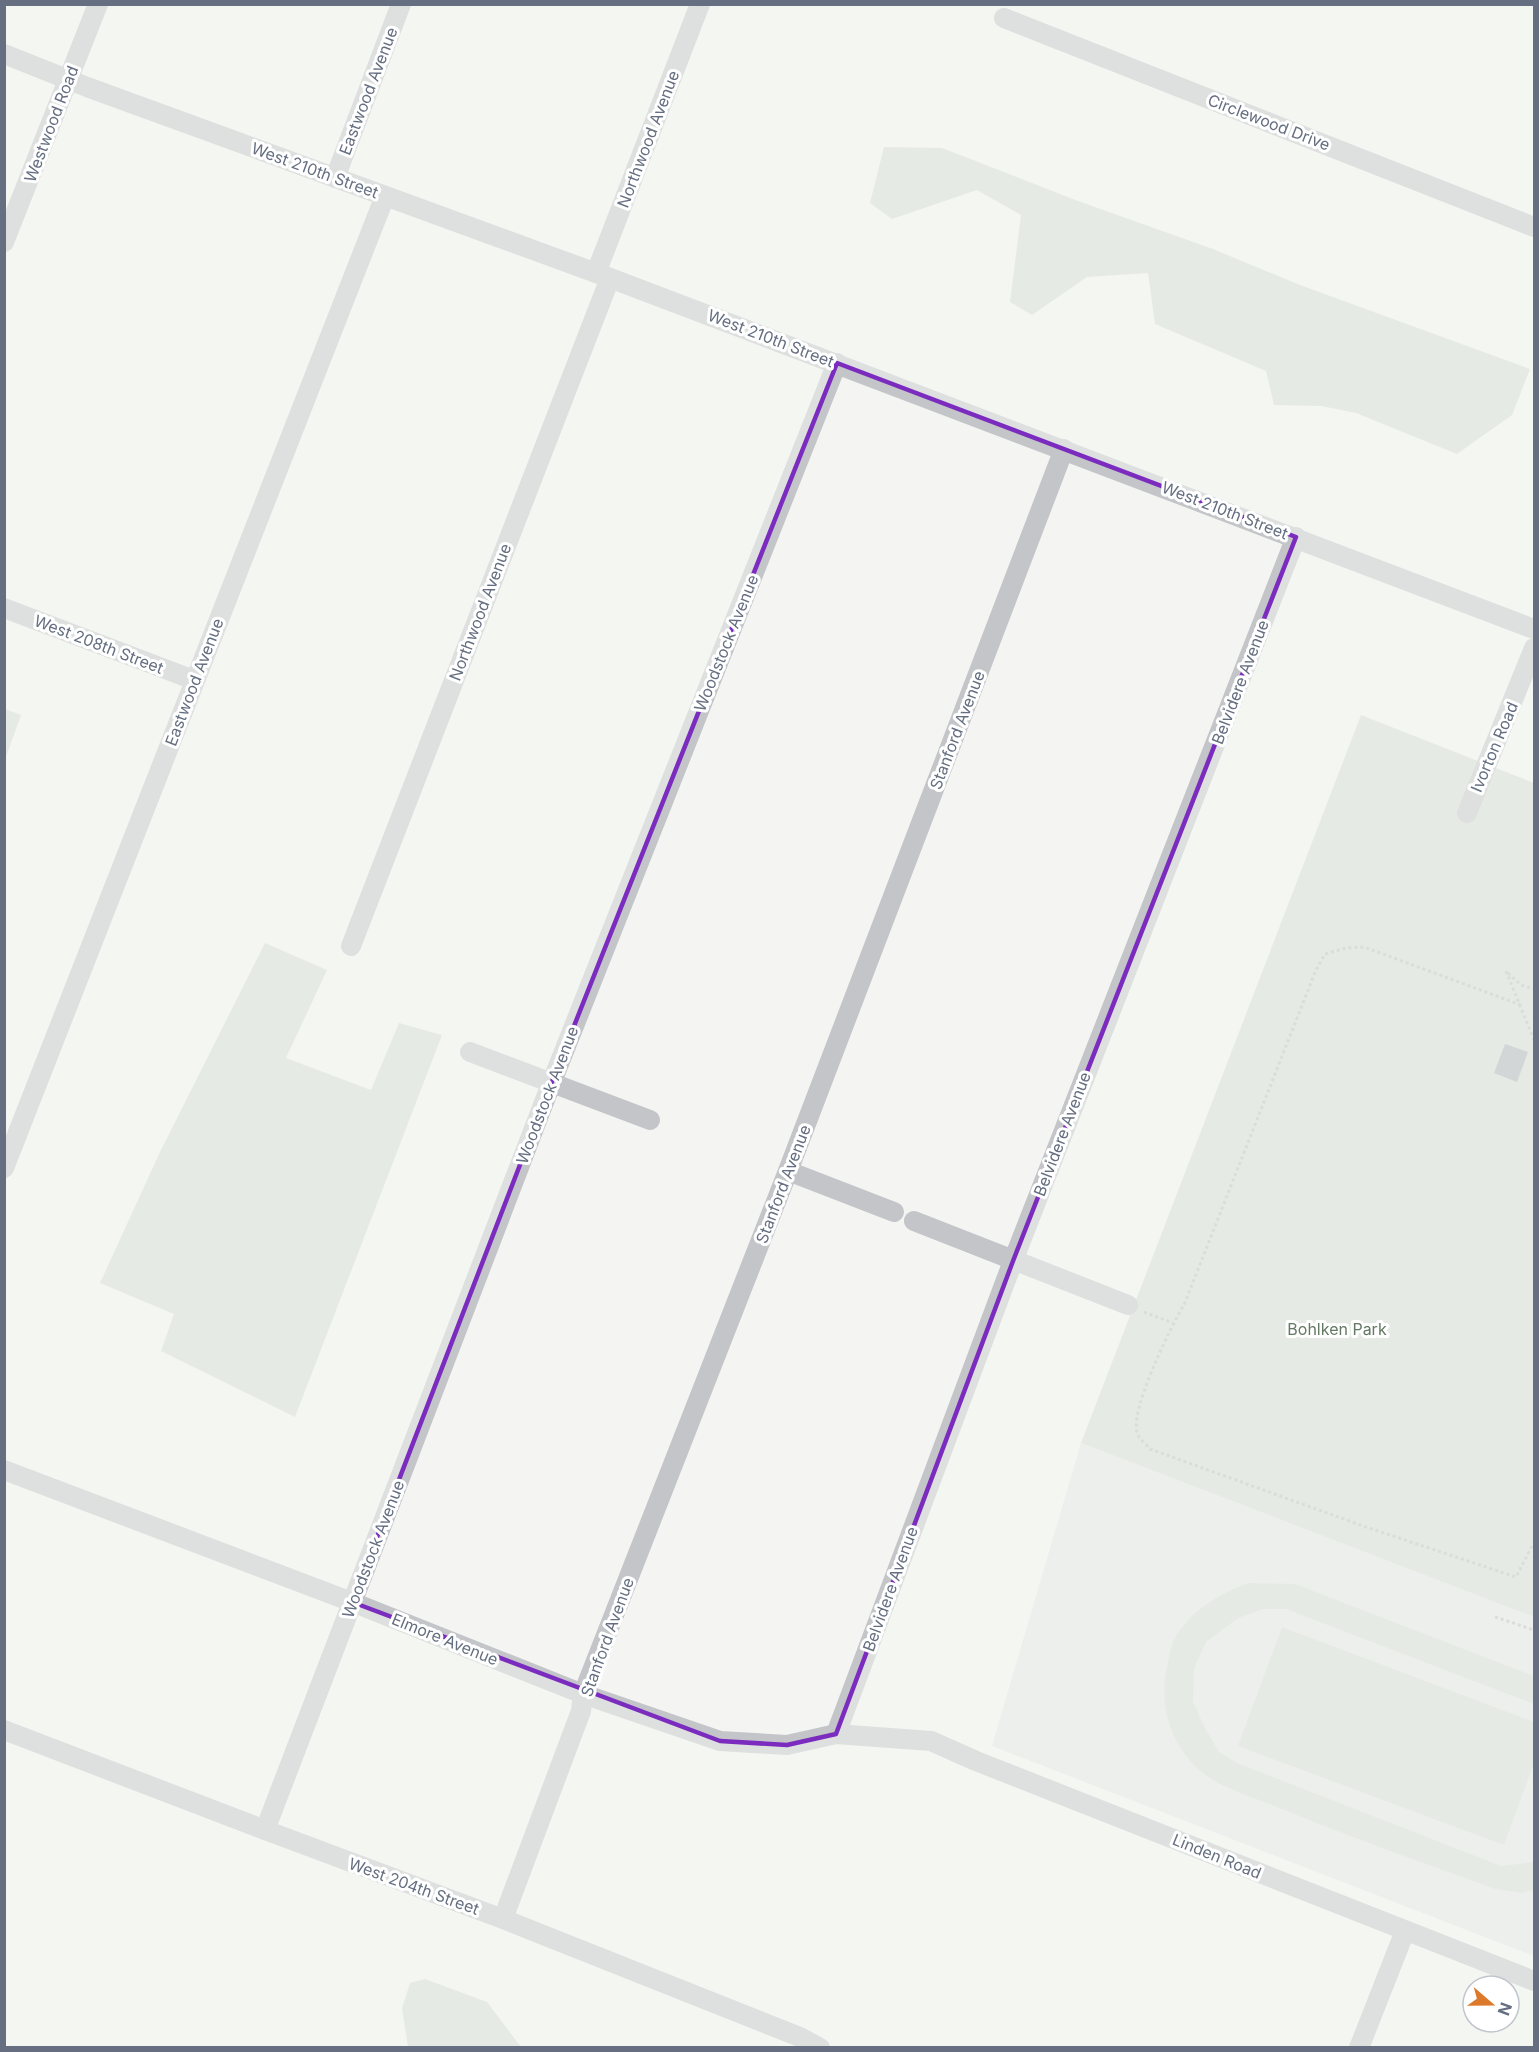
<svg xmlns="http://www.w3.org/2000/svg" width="1539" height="2052" font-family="Inter,sans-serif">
<rect width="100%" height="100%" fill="#f4f5f2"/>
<!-- built -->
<polygon fill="#e5e6e5" points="1081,1443 1534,1617 1534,1956 992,1746"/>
<!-- green -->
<g fill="#d5dcd3">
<polygon points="884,147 942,148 1078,201 1213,249 1300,285 1530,369 1512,415 1457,454 1356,413 1321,406 1274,405 1266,371 1155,324 1148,273 1087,277 1032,315 1010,302 1021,215 977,190 892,219 870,203"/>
<polygon points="5,709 21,715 5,760 4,709"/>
<polygon points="1361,715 1534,783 1534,1617 1081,1443"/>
<polygon points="265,943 327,970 286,1058 371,1090 399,1023 442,1035 295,1417 161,1351 174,1314 100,1283 160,1152"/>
<path d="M1248 1583 1295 1584 1534 1676V1704L1286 1609H1263L1238 1618 1206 1642 1194 1669 1193 1702 1205 1728 1219 1752 1237 1763 1501 1866 1534 1862V1890L1522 1893 1495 1889C1424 1863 1352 1838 1282 1809 1256 1798 1225 1790 1203 1773 1171 1748 1158 1705 1167 1667 1169 1659 1170 1648 1174 1640 1189 1611 1219 1594 1248 1583Z"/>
<polygon points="1282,1627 1534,1722 1534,1763 1504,1845 1238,1746"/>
<polygon points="425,1979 487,2002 521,2047 408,2047 402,2008 410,1983"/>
</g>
<!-- building -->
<polygon fill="#a9afb6" points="1505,1044 1528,1052 1517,1082 1494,1073"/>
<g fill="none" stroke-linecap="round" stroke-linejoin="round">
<!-- path -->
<g stroke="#bcbdc0" stroke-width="3" stroke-dasharray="3 3" stroke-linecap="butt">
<polyline points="1506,971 1534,1040"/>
<polyline points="1508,973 1521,985 1534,989"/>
<path d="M1521 1005 1364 947 1346 948 1325 954 1316 970 1184 1305C1171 1326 1127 1415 1138 1435 1140 1440 1147 1445 1150 1449L1366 1527 1516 1577 1534 1542"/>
<polyline points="1144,1312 1173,1323"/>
<polyline points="1495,1617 1534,1630"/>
</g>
<!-- minor -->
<g stroke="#c3c5c9" stroke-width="20">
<polyline points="1004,18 1534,227"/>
<polyline points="4,54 87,87 610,278 1534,629"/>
<polyline points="335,178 401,4"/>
<polyline points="4,242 98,4"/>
<polyline points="596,273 700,4"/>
<polyline points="4,608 194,680"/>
<polyline points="1467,813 1534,648"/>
<polyline points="351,946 610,278"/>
<polyline points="470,1052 650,1120"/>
<polyline points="4,1168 385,196"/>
<polyline points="788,1171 894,1212"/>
<polyline points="914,1221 1128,1305"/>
<polyline points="4,1470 352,1602 583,1694 720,1741 787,1745 836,1734 931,1741 976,1761 1534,1981"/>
<polyline points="4,1730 265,1830 503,1919 800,2037 820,2048"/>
<polyline points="836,1734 1013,1261 1296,537"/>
<polyline points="265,1830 551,1084 837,363"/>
<polyline points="503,1919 581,1711 583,1694 788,1171 1064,449"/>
<polyline points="1359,2048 1405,1931"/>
</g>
</g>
<!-- marked area -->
<path d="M0 0H1539V2052H0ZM837 363 1296 537 1013 1261 836 1734 787 1745 720 1741 352 1602 551 1084Z" fill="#f4f5f2" fill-opacity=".55" fill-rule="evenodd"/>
<path fill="none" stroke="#7b2cbf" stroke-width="4.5" stroke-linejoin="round" d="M837 363 1296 537 1013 1261 836 1734 787 1745 720 1741 352 1602 551 1084Z"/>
<g text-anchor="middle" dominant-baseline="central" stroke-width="6" stroke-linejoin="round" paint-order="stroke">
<!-- street labels -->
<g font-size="16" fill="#656f81" stroke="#fff">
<text transform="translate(368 91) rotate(-69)">Eastwood Avenue</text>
<text transform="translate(1269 122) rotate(21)">Circlewood Drive</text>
<text transform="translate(51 124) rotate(-69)">Westwood Road</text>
<text transform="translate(648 139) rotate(-69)">Northwood Avenue</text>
<text transform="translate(315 170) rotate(20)">West 210th Street</text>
<text transform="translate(771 338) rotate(21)">West 210th Street</text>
<text transform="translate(1225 510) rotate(21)">West 210th Street</text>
<text transform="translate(480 612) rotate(-69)">Northwood Avenue</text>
<text transform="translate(726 643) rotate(-68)">Woodstock Avenue</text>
<text transform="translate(99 644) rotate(21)">West 208th Street</text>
<text transform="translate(194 682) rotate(-69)">Eastwood Avenue</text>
<text transform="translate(1240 682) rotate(-69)">Belvidere Avenue</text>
<text transform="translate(957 730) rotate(-69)">Stanford Avenue</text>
<text transform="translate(1494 747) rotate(-67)">Ivorton Road</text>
<text transform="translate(547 1095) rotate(-69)">Woodstock Avenue</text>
<text transform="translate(1062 1134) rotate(-69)">Belvidere Avenue</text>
<text transform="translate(783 1184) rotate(-69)">Stanford Avenue</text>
<text transform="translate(373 1549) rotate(-69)">Woodstock Avenue</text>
<text transform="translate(890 1589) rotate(-70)">Belvidere Avenue</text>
<text transform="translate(607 1637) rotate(-70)">Stanford Avenue</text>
<text transform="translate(445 1639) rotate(22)">Elmore Avenue</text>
<text transform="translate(1217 1856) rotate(22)">Linden Road</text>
<text transform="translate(414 1886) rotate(20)">West 204th Street</text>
</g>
<!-- park labels -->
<g font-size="16" fill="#647964" stroke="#fff">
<text x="1337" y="1329">Bohlken Park</text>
</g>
</g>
<!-- border -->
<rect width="1539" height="2052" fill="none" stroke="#656f81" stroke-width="12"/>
<!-- north arrow -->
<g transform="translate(1491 2004) rotate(110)"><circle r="28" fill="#ffffff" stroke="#c1c5cd" stroke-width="1.5"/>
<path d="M0-4.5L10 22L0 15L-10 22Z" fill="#dc792b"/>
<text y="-9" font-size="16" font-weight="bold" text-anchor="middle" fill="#656f81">N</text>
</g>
</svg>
